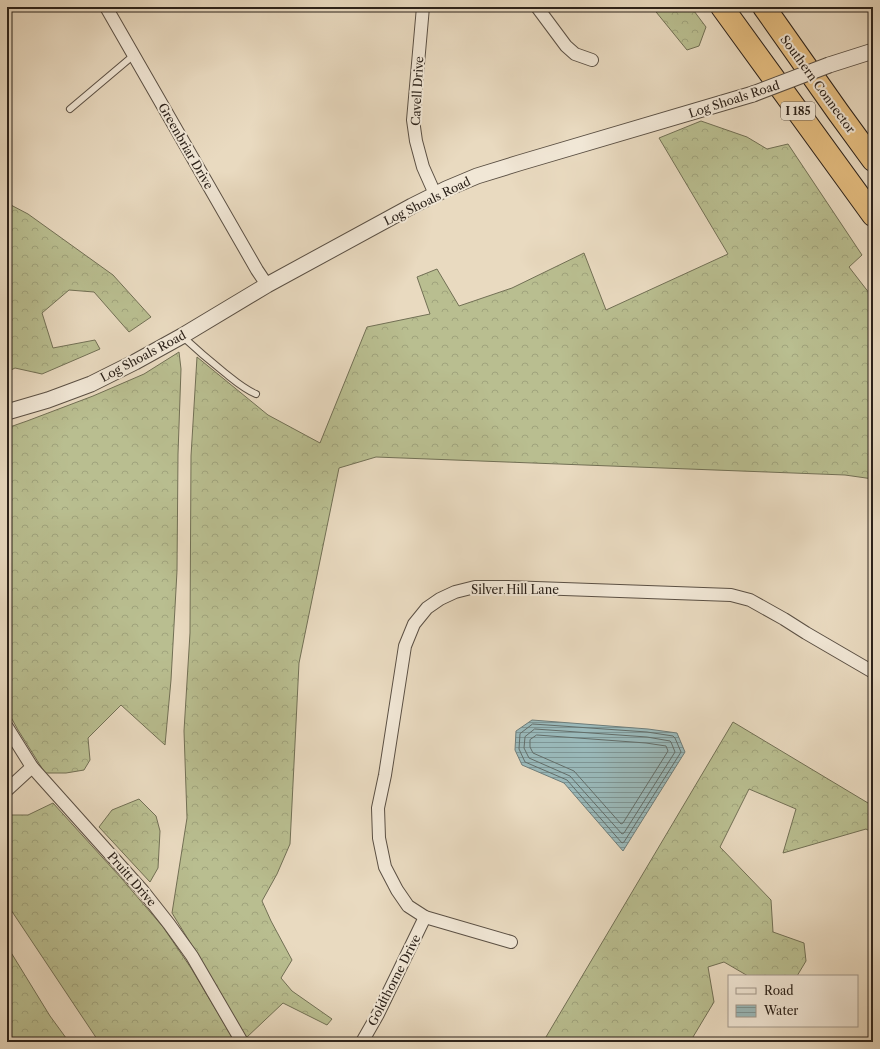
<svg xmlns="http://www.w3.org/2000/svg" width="880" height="1049" font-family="'Libre Caslon Text',serif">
<defs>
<pattern id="forest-crowns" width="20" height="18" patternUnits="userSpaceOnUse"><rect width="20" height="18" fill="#b9be90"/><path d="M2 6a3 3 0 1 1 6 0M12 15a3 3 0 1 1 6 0" fill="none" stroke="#9fa37c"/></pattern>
<pattern id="water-rules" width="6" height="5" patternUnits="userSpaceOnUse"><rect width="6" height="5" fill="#9ab9ba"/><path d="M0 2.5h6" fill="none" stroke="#7e9696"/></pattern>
</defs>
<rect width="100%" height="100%" fill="#e9dac0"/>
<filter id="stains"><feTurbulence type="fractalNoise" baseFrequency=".005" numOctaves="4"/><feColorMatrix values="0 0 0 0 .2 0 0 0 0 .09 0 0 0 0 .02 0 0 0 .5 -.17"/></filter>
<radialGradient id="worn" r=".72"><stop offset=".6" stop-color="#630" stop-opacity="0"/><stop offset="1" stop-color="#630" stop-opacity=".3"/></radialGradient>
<!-- forest -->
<g fill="url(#forest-crowns)" stroke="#727055">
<polygon points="652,7 691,7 706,27 699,46 687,50"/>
<polygon points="701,121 747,137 767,149 788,144 862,255 849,267 873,298 873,479 845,475 376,457 339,468 299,663 290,844 277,874 262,901 271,921 292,960 281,978 292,991 332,1019 327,1025 283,1003 246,1038 204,965 172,913 187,818 184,731 190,633 191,456 197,357 268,415 320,443 367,327 430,314 417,277 437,269 459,306 512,288 584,253 606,310 728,254 659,138"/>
<polygon points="7,201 9,204 28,214 113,275 151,317 129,332 94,292 69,290 42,313 53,348 95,340 100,349 42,374 15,368 7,372"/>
<polygon points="179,352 181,369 178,454 177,571 171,680 165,745 121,705 88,738 90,760 84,770 66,773 45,773 18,730 7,710 7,428 27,421 93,396 144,374"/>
<polygon points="733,722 873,806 873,833 866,829 783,853 796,809 749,789 720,847 771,900 773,932 804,943 806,961 797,976 748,976 724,962 708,967 714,1002 690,1042 543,1042"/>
<polygon points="139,799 156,816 160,831 158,868 150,882 99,827 112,810"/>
<polygon points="53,803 122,879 163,927 191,968 235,1042 99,1042 7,904 7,815 28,815"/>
<polygon points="7,946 50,1016 69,1042 7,1042"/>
</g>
<!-- water -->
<polygon fill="url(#water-rules)" stroke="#6e7d7a" points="532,720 648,729 677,733 685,752 623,851 564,783 522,765 515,750 516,731"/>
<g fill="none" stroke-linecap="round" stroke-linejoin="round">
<!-- shore -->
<g stroke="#636e6a" stroke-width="1">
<polygon points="533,724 647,732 673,736 675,738 681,752 624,842 622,843 567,780 525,762 519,749 520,734"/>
<polygon points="535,729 647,737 670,741 671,742 675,752 624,833 622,834 570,776 529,758 524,748 525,737"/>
<polygon points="537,735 646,743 666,746 668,751 623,823 621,824 574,771 533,753 530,747 530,740"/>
</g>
<!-- service casing -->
<g stroke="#5b5044" stroke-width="8">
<g id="service">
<polyline points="70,109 134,55"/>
<path d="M182 336C196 349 210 361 225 373 235 381 244 389 256 394"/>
</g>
</g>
<!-- minor casing -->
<g stroke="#5b5044" stroke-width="14">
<g id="minor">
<polyline points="106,7 257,270 267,285"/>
<polyline points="423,7 413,120 416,141 423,167 435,194"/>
<polyline points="537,7 566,46 575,54 592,60"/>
<polyline points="7,727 32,767 143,891 169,924 192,956 242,1042"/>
<polyline points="7,790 32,767"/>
<polyline points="511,942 425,917 408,906 397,890 385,867 379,838 378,808 385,775 405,646 414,624 427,608 440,599 455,592 475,587 507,587 731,595 750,600 784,619 806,633 873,672"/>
<polyline points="362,1042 378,1014 425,917"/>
</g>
</g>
<!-- tertiary casing -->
<g stroke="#5b5044" stroke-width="17">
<g id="tertiary">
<polyline points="829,65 873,51"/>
<polyline points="7,412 48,400 91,384 135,362 182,336 267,285 412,206 446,189 477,176 519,163 753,94"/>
</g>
</g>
<!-- motorway casing -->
<g stroke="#2c221a" stroke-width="24">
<g id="motorway">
<polyline points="722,7 873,215"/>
<polyline points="764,7 838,112 873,160"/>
</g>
</g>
<!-- service -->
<use href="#service" stroke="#f1e7d6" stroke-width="6"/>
<!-- minor -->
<use href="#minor" stroke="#f1e7d6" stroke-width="12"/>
<!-- tertiary -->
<use href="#tertiary" stroke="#f1e7d6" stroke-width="15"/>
<!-- motorway -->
<use href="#motorway" stroke="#e4bd80" stroke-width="22"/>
<!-- tertiary-bridge casing -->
<g stroke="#5b5044" stroke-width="17" stroke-linecap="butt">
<polyline id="tertiary-bridge" points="753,94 829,65"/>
</g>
<!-- tertiary-bridge -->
<use href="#tertiary-bridge" stroke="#f1e7d6" stroke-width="15"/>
</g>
<g text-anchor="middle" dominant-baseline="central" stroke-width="4" stroke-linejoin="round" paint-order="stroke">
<!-- shield labels -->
<rect fill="#f1e7d6" stroke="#675d52" stroke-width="1" x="781" y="102" width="34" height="18" rx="3"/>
<g font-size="11" font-weight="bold" fill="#2c221a">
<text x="798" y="111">I 185</text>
</g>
<!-- street labels -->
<g font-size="12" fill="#2c221a" stroke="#f1e7d6">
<text transform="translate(818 84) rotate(54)">Southern Connector</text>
<text transform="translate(417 91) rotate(-87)">Cavell Drive</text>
<text transform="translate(734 99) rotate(-18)">Log Shoals Road</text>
<text transform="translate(186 146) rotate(60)">Greenbriar Drive</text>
<text transform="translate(427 201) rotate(-26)">Log Shoals Road</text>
<text transform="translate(143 356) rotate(-28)">Log Shoals Road</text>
<text x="515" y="589">Silver Hill Lane</text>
<text transform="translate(132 879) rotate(49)">Pruitt Drive</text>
<text transform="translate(394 980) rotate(-63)">Goldthorne Drive</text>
</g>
</g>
<!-- margin -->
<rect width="880" height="1049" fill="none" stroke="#e9dac0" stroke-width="24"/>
<rect x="8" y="8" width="864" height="1033" fill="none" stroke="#2c221a" stroke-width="2"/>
<rect x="12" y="12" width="856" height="1025" fill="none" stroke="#2c221a"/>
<!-- legend -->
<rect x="728" y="975" width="130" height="52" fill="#f1e7d6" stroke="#a2988b"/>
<rect x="736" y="988" width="20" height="6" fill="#f1e7d6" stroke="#a2988b"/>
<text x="764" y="995" font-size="12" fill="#2c221a">Road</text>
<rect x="736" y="1005" width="20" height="12" fill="url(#water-rules)" stroke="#a2988b"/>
<text x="764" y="1015" font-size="12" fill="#2c221a">Water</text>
<rect width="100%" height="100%" filter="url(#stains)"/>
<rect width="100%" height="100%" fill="url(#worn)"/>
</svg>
